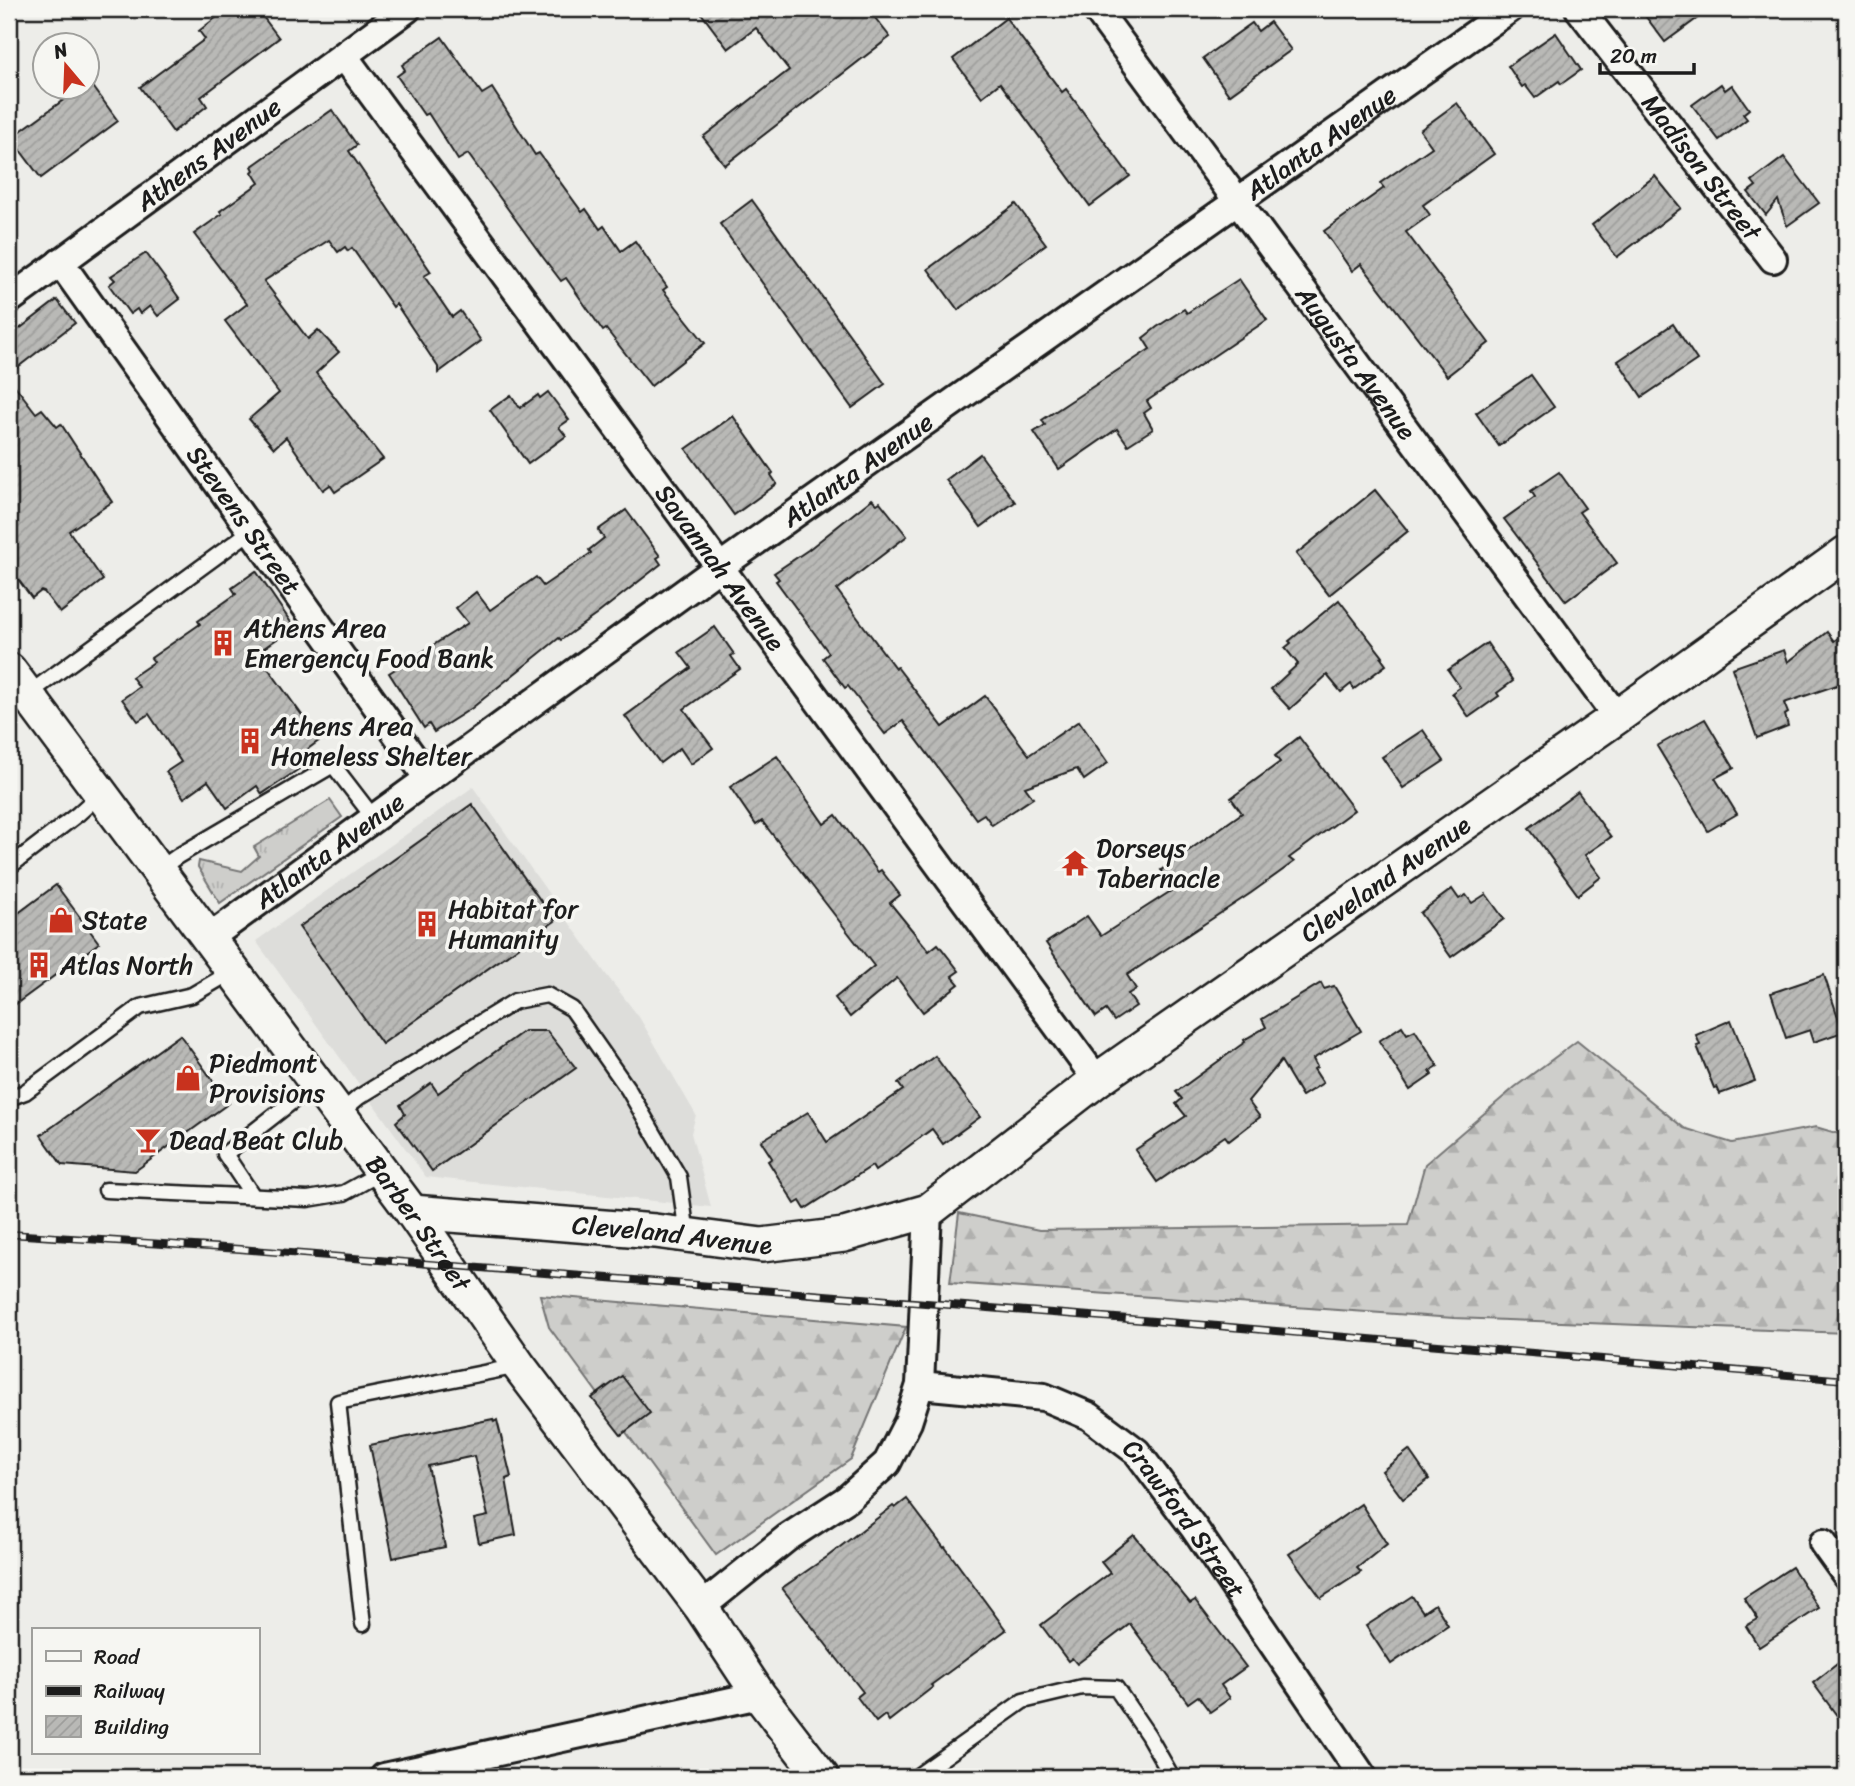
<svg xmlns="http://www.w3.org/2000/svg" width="1855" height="1786" font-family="Sriracha,sans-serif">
<defs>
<pattern id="grass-tufts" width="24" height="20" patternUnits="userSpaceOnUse" patternTransform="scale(1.75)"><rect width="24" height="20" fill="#cececb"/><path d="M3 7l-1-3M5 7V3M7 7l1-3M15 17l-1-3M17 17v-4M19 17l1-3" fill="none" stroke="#b0b0ae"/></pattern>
<pattern id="forest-firs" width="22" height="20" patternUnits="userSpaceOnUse" patternTransform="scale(1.75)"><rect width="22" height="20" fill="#cececb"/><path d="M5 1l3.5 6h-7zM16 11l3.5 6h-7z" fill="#b0b0ae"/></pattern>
<pattern id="building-hatch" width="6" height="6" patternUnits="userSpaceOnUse" patternTransform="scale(1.75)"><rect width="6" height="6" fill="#b9b9b6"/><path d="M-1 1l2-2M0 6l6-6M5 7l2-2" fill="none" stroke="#9e9e9c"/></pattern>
</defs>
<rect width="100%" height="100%" fill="#edede9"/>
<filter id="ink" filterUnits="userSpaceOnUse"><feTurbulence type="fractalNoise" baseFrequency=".0143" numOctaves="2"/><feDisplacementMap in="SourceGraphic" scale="14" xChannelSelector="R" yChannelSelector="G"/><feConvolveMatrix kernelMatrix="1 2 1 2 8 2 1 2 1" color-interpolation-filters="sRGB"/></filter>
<g filter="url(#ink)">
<!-- built -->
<polygon fill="#ddddda" points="473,787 605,973 639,1017 696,1115 691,1133 711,1207 426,1177 256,941"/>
<!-- grass -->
<polygon fill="url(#grass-tufts)" stroke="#757574" stroke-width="2" points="330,800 342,817 220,903 198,867 199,861 242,871 259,856 254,847"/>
<!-- forest -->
<g fill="url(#forest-firs)" stroke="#757574" stroke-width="2">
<polygon points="1577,1041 1684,1128 1732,1143 1816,1127 1846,1136 1846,1333 1454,1318 950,1283 959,1213 1039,1230 1408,1225 1425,1164 1515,1087"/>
<polygon points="540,1295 906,1327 851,1459 716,1555 549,1327"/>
</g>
<!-- building -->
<g fill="url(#building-hatch)" stroke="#1c1c1c" stroke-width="2">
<polygon points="227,9 257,9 279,38 201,97 207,106 173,132 140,87 205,39 199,31"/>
<polygon points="698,9 868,9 890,37 725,165 703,137 789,70 756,28 728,49"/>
<polygon points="1640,9 1710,9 1665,42"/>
<polygon points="1006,18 1062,92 1066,89 1130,176 1090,206 1000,83 982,97 953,59"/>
<polygon points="1270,22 1291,50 1229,95 1203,58 1252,23 1258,31"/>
<polygon points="1556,33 1581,70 1561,84 1559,81 1535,98 1525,85 1522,87 1508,66"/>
<polygon points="442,37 482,94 492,88 535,155 539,153 582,212 586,209 600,229 604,226 621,251 635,241 667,287 663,290 705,343 651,386 606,329 603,331 566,278 561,281 542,256 468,154 458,160 428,113 424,115 397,76 405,70 402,65"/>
<polygon points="89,81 118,121 41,178 11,138 80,88 88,88"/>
<polygon points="1721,84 1725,90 1732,85 1749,109 1743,114 1747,119 1719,140 1692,105"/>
<polygon points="1457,103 1494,154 1423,205 1430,215 1406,232 1489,343 1447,376 1361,264 1352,271 1324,231 1384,188 1380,183 1432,147 1420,130"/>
<polygon points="332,110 357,145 349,151 431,272 424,276 452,317 460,311 481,341 438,373 438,367 396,304 393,307 352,248 348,251 345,247 338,252 329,240 264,281 308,339 318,330 339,352 316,373 383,459 335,492 330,485 323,490 286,437 274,448 249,419 279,393 225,321 247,304 194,234 222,214 220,211 259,183 252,172 254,170 252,166"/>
<polygon points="1784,157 1819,203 1787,226 1778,200 1766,215 1748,192 1756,186 1752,181"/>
<polygon points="1655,176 1681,208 1617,257 1592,225"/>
<polygon points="752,200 885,384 852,408 720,224"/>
<polygon points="1016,204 1046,244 958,310 928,269"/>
<polygon points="146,253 180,299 158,316 150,306 140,314 137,309 130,314 109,285 115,280 111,276"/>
<polygon points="1239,279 1267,320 1147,401 1151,408 1144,413 1153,429 1128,445 1117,429 1059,469 1034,432 1045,425 1042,420 1150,349 1143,338 1157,327 1184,309 1187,313"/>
<polygon points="57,300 75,323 9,374 9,337"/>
<polygon points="1673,324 1697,360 1642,397 1618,361"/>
<polygon points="1531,375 1554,407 1499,446 1476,413"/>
<polygon points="9,378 36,413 42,409 57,427 61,424 112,502 69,531 103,580 60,613 44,592 41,591 32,598 9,567"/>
<polygon points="548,392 569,420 559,427 566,436 528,464 490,410 511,395 520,408 538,395 540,398"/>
<polygon points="733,416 773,473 771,475 777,484 734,515 686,449"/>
<polygon points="980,454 1015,502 981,527 946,480"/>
<polygon points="1559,472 1585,508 1579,512 1617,563 1566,601 1504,519 1535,497 1531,491"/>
<polygon points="1375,490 1408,531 1329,595 1296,554"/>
<polygon points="872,499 877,504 880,502 907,536 837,590 895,668 897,667 943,727 985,696 1029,755 1079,721 1108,763 1084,780 1077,769 1025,787 1033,798 992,825 984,814 976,819 903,721 885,734 848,686 845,688 823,658 829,653 776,581 779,579 774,573 808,550"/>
<polygon points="626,510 660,556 657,558 661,564 596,615 561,640 559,638 472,708 434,732 429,724 424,728 389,673 468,623 456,608 476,592 490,610 536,577 543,586 591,553 589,550 604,538 598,530"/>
<polygon points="256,571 294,627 257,653 320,740 293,760 299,769 262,794 257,786 227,808 208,781 184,798 166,772 181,762 149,714 138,721 122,699 139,687 132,677 154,662 151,658 200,624 198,621 236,594 232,588"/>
<polygon points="1339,600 1383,657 1381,658 1386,665 1354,689 1351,684 1341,692 1327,675 1290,709 1271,689 1298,664 1285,648 1291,643 1289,641"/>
<polygon points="715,627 734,654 731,656 740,669 684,709 713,748 691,764 680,748 660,763 625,716 691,668 679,652"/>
<polygon points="1827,632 1834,641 1846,632 1846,682 1784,703 1788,713 1785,715 1788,726 1757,738 1732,668 1784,650 1788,662"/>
<polygon points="1487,643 1513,681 1497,693 1499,696 1469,717 1452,693 1460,687 1448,670"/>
<polygon points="1705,719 1734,768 1715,778 1737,814 1708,831 1657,746"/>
<polygon points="1423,730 1444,761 1403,788 1382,757"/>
<polygon points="1299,737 1354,810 1289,858 1294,862 1251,893 1127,975 1136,989 1128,994 1136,1006 1114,1021 1106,1010 1096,1017 1046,943 1087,916 1101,936 1174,889 1161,870 1242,813 1231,798 1280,762 1275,756"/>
<polygon points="777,756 824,824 836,815 878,872 881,870 900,895 890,903 929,951 938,944 959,971 952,976 959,984 923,1012 897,978 850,1017 835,998 874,966 762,821 756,825 730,787"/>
<polygon points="1578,792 1611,837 1585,855 1601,877 1578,895 1529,828"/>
<polygon points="472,804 555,921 382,1044 299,927"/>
<polygon points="56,885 99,943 9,1009 9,920"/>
<polygon points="1452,889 1459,899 1466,895 1472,903 1486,894 1504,919 1451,957 1420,913"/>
<polygon points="1824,975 1843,1032 1814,1042 1810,1030 1786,1038 1771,993"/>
<polygon points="1321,983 1324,989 1334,986 1361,1031 1313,1059 1317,1067 1314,1069 1323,1083 1302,1096 1281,1061 1248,1101 1260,1117 1229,1141 1225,1136 1157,1182 1135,1150 1186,1116 1176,1104 1182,1099 1176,1092 1245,1042 1244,1040 1266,1027 1262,1019"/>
<polygon points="1731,1020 1755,1081 1720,1094 1717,1087 1714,1088 1697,1046 1700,1045 1696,1035"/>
<polygon points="1402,1026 1407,1034 1415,1030 1438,1066 1430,1071 1432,1075 1410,1090 1379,1041"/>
<polygon points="524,1031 547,1031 576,1068 432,1171 396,1122 405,1114 400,1105 431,1083 438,1093"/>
<polygon points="180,1035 229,1103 135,1171 62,1165 41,1135"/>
<polygon points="935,1056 980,1117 943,1144 932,1129 875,1171 872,1166 805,1209 800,1201 795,1204 768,1161 772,1158 761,1141 808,1112 827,1142 903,1090 898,1083"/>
<polygon points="622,1376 650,1413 621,1435 592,1398"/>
<polygon points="493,1419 494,1422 497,1420 511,1477 506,1479 516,1535 479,1543 474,1519 488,1516 474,1456 428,1466 445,1547 393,1558 370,1445"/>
<polygon points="1409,1450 1429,1479 1403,1499 1382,1471"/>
<polygon points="907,1499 944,1548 945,1547 1006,1630 931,1685 933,1687 889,1721 885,1715 876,1722 857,1697 863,1692 782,1588 827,1557 893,1506 895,1508"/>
<polygon points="1361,1504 1387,1544 1357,1568 1361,1572 1321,1598 1289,1554"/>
<polygon points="1134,1535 1190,1603 1195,1600 1246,1667 1221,1685 1230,1698 1210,1712 1198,1696 1188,1703 1130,1624 1077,1664 1072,1658 1068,1661 1041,1625 1110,1573 1101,1562"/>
<polygon points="1792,1567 1819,1608 1759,1647 1746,1626 1758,1619 1744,1598"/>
<polygon points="1412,1596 1423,1612 1435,1604 1448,1625 1391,1664 1366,1626"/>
<polygon points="1846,1657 1846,1728 1813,1683"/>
</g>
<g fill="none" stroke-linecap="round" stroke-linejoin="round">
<!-- service casing -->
<g stroke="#1c1c1c" stroke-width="19">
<g id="service">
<polyline points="27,695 252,530"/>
<polyline points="9,867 78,814 100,794"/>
<polyline points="158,870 178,856 333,765 373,817"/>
<polyline points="9,1098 25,1092 140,1007 192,995 233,971"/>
<polyline points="339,1114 359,1097 515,1001 547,995 572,1009 628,1089 679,1177 687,1235"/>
<polyline points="106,1190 308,1199 344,1193 382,1172"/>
<polyline points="253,1196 225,1154 316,1083"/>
<polyline points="363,1624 338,1402 518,1366"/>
<polyline points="916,1777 1023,1701 1082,1687 1116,1688 1148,1735 1172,1777"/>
</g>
</g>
<!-- minor casing -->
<g stroke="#1c1c1c" stroke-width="32">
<g id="minor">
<path id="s1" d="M1096 9 1617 717"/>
<path id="s2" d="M1579 9 1773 259"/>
<path id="s3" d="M344 56 1097 1080"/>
<path id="s4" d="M60 262 427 777"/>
<path id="s5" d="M9 300 407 9"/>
<path id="s6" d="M209 938 721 566 1510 9"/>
<path id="s7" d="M920 1385 1044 1397 1089 1416 1137 1452 1194 1528 1363 1777"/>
<polyline points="1823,1543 1846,1575"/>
<polyline points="701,1607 787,1538 847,1499 887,1463 908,1422 920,1385 928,1211"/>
<polyline points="384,1777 759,1695"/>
</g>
</g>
<!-- tertiary casing -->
<g stroke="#1c1c1c" stroke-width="38">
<g id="tertiary">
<path id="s8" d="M9 670 412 1212 519 1366 701 1607 759 1695 822 1777"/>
<path id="s9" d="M412 1212 655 1231 762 1245 844 1235 928 1211 1097 1080 1617 717 1846 553"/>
</g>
</g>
<!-- service -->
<use href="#service" stroke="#f6f6f2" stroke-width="14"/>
<!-- minor -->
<use href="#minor" stroke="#f6f6f2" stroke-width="26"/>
<!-- tertiary -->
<use href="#tertiary" stroke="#f6f6f2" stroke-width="33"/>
<!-- rail casing -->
<g stroke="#1c1c1c" stroke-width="8">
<polyline id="rail" points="9,1234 240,1249 1218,1326 1846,1380"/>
</g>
<!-- rail -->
<use href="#rail" stroke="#f6f6f2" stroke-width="5" stroke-dasharray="16" stroke-linecap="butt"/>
</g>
</g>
<!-- icons -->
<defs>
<g id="building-bare" transform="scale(2.1)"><path d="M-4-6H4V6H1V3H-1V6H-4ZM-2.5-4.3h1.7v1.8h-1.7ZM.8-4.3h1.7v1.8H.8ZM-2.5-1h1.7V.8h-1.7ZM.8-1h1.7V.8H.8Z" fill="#c8321e" stroke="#f6f6f2" stroke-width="2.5" paint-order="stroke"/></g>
<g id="temple-bare" transform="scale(2.1)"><path d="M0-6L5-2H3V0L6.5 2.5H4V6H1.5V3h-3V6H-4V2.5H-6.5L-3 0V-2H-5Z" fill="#c8321e" stroke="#f6f6f2" stroke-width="2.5" paint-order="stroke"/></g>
<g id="shop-bare" transform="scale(2.1)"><path d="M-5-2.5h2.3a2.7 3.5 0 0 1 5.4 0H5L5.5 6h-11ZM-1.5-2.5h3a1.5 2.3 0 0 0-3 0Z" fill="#c8321e" stroke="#f6f6f2" stroke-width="2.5" paint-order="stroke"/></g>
<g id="bar-bare" transform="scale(2.1)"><path d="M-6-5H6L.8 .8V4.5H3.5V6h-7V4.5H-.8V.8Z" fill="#c8321e" stroke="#f6f6f2" stroke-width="2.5" paint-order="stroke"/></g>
</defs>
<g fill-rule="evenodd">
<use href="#building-bare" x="223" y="643"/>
<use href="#building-bare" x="250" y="741"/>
<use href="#temple-bare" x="1075" y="863"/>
<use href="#shop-bare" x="61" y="920"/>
<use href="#building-bare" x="427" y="924"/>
<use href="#building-bare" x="39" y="965"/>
<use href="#shop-bare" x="188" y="1078"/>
<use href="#bar-bare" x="148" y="1140"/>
</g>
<g text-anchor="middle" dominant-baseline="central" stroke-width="7" stroke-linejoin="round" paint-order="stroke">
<!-- street labels -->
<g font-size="26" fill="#1c1c1c" stroke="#f6f6f2">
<text stroke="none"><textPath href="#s6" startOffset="1367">Atlanta Avenue</textPath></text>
<text stroke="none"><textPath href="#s5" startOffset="247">Athens Avenue</textPath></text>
<text stroke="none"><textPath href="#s2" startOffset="200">Madison Street</textPath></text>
<text stroke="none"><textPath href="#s1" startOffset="439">Augusta Avenue</textPath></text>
<text stroke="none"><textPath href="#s6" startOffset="800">Atlanta Avenue</textPath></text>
<text stroke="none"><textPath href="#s4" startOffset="317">Stevens Street</textPath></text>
<text stroke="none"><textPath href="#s3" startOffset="635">Savannah Avenue</textPath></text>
<text stroke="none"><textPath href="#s6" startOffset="149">Atlanta Avenue</textPath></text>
<text stroke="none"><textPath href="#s9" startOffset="1087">Cleveland Avenue</textPath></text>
<text stroke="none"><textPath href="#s8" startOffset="688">Barber Street</textPath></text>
<text stroke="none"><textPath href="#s9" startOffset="261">Cleveland Avenue</textPath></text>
<text stroke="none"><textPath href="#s7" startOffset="315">Crawford Street</textPath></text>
</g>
<!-- poi labels -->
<g font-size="26" fill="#1c1c1c" stroke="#f6f6f2" text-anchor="start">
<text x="244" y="628">Athens Area<tspan x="244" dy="30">Emergency Food Bank</tspan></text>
<text x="271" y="726">Athens Area<tspan x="271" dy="30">Homeless Shelter</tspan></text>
<text x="1096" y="848">Dorseys<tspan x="1096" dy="30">Tabernacle</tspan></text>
<text x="448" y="909">Habitat for<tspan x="448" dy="30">Humanity</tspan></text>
<text x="82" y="920">State</text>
<text x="60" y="965">Atlas North</text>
<text x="209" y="1063">Piedmont<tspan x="209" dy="30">Provisions</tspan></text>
<text x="169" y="1140">Dead Beat Club</text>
</g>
</g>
<!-- margin -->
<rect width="1855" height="1786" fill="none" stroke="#f6f6f2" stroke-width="35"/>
<rect x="18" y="18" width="1820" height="1751" fill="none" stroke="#1c1c1c" stroke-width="2.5" filter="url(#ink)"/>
<!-- legend -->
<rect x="32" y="1628" width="228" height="126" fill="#f6f6f2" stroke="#9f9f9c" stroke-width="2"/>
<rect x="46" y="1651" width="35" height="10" fill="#f6f6f2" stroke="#9f9f9c" stroke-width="2"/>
<text x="94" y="1664" font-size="21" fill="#1c1c1c">Road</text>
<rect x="46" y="1686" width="35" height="10" fill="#1c1c1c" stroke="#9f9f9c" stroke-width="2"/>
<text x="94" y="1698" font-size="21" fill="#1c1c1c">Railway</text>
<rect x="46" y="1716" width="35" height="21" fill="url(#building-hatch)" stroke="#9f9f9c" stroke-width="2"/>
<text x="94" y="1734" font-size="21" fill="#1c1c1c">Building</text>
<!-- north arrow -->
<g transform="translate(66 66) rotate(341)"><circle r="33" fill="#f6f6f2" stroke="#9f9f9c" stroke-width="2"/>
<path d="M0-5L12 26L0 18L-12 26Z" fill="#c8321e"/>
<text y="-10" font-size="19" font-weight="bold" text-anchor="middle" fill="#1c1c1c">N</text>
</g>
<!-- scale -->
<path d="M1600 63v10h94v-10" fill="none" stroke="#1c1c1c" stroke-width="3.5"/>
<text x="1610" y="63" font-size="21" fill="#1c1c1c" stroke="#f6f6f2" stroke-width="5" paint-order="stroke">20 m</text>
</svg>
